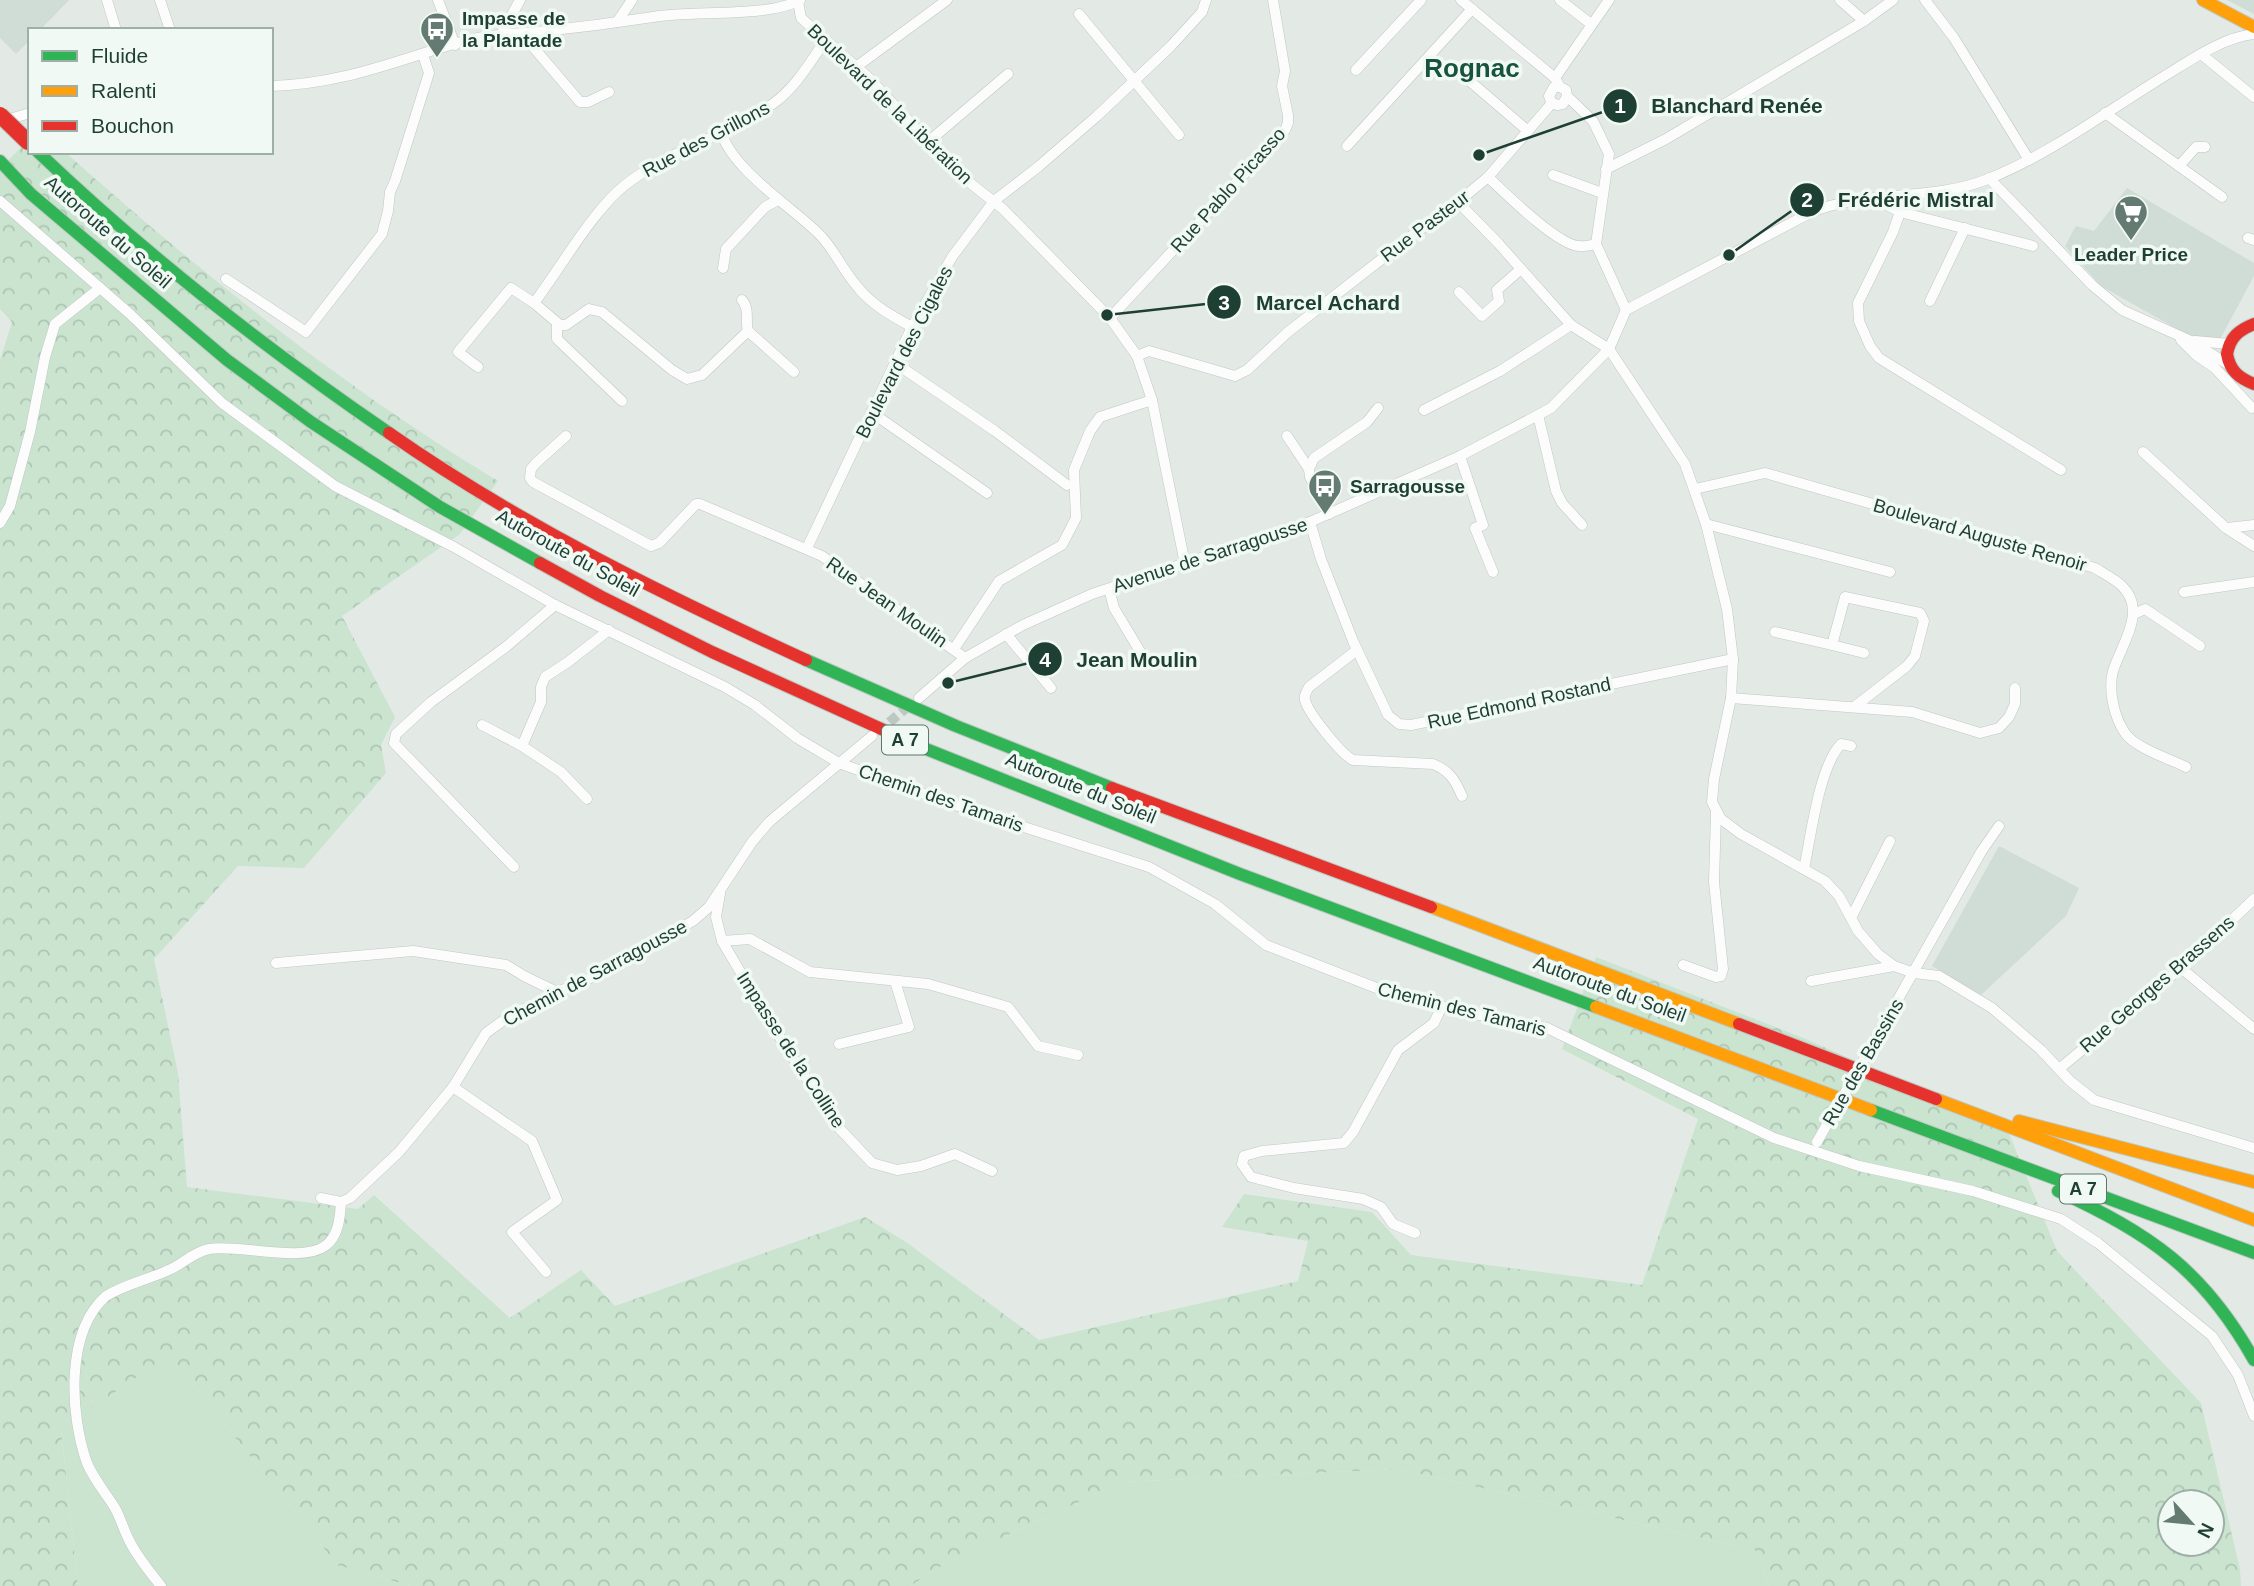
<svg xmlns="http://www.w3.org/2000/svg" width="2254" height="1586" font-family="Helvetica,sans-serif">
<defs>
<pattern id="forest-crowns" width="20" height="18" patternUnits="userSpaceOnUse" patternTransform="scale(1.75)"><rect width="20" height="18" fill="#cae4d0"/><path d="M2 6a3 3 0 1 1 6 0M12 15a3 3 0 1 1 6 0" fill="none" stroke="#adc5b3"/></pattern>
</defs>
<rect width="100%" height="100%" fill="#e3eae6"/>
<!-- built -->
<g fill="#d0dcd6">
<polygon points="0,0 69,0 40,30 30,30 30,40 16,54 0,38"/>
<polygon points="2227,0 2254,0 2254,14"/>
<polygon points="2127,188 2254,263 2254,276 2218,343 2186,334 2101,286 2065,246 2076,226 2094,231"/>
<polygon points="1999,846 2079,888 2066,916 1981,995 1932,966"/>
</g>
<!-- green -->
<g fill="#cae4d0">
<polygon points="169,1355 337,1565 411,1586 78,1586 61,1428"/>
<polygon points="1398,1469 1755,1550 1769,1586 910,1586 941,1566 1122,1482"/>
</g>
<!-- forest -->
<path fill="url(#forest-crowns)" fill-rule="evenodd" d="M30 139V152H65C201 273 342 387 498 481L460 534 342 616 395 717 381 745 386 773 304 868 238 866 154 959 178 1073 187 1187 358 1209 374 1195 510 1318 581 1270 615 1306 865 1217 906 1242 1039 1340 1298 1281 1308 1241 1222 1227 1244 1194 1372 1212 1411 1255 1642 1285 1698 1119 1562 1049 1596 957 1806 1039 2007 1129 2057 1251 2201 1403 2240 1569 2241 1586H1769L1755 1550 1398 1469 1122 1482 941 1566 910 1586H411L337 1565 169 1355 61 1429 78 1586H0V360L12 322 0 309V168ZM2170 1502H2212V1544H2170Z"/>
<g fill="none" stroke-linecap="round" stroke-linejoin="round">
<!-- street-tunnel -->
<polyline stroke="#bcc8c2" stroke-width="10" stroke-dasharray="10 5" stroke-linecap="butt" points="878,732 912,703"/>
<!-- street casing -->
<g stroke="#c0c7c3" stroke-width="11">
<g id="street">
<polyline points="107,0 116,30"/>
<polyline points="160,0 170,30"/>
<polyline points="438,0 455,45"/>
<polyline points="1461,0 1555,78 1560,87"/>
<polyline points="1560,0 1591,24"/>
<polyline points="1840,0 1864,21"/>
<polyline points="1925,0 1954,38 2029,160"/>
<polyline points="798,1 801,18 869,78 955,171 1003,209 1110,318 1137,356 1152,400 1185,564"/>
<polyline points="1079,14 1179,135"/>
<polyline points="617,22 632,0"/>
<polyline points="522,34 580,102 588,102 609,92"/>
<polyline points="500,36 520,0"/>
<polyline points="2201,54 2254,97"/>
<polyline points="856,67 947,0"/>
<polyline points="1356,70 1421,0"/>
<polyline points="1555,78 1609,0"/>
<polyline points="1472,83 1528,131"/>
<path d="M271 86C346 84 398 59 468 40 489 34 514 34 536 32 575 28 614 23 653 17 693 10 767 18 800 0"/>
<polyline points="1567,96 1563,104 1557,105 1551,102 1549,96 1554,87 1560,87 1566,90 1567,96 1593,121 1609,154 1596,244 1626,310"/>
<polyline points="2105,113 2222,197"/>
<polyline points="3,121 30,113"/>
<path d="M721 132C733 170 789 205 818 233 833 247 842 269 856 285 870 304 892 316 912 327"/>
<polyline points="928,142 1008,74"/>
<polyline points="1347,146 1472,9"/>
<polyline points="2179,166 2196,147 2205,147"/>
<polyline points="1606,169 1666,139 1864,21 1893,0"/>
<polyline points="1553,175 1602,193"/>
<path d="M1488 177C1505 193 1557 245 1579 246 1584 247 1591 245 1596 244"/>
<polyline points="1989,178 2092,285 2122,310 2191,341 2229,365"/>
<polyline points="1876,199 1900,212 2033,246"/>
<polyline points="0,201 130,314 222,403 335,486 454,547 555,605 725,687 755,705 797,738 839,763 952,804 1149,867 1215,904 1266,945 1392,994 1469,1013 1547,1028 1774,1138 1859,1166 1973,1191 2061,1219 2098,1243 2212,1336 2238,1375 2254,1416"/>
<polyline points="1458,202 1498,243 1571,325 1609,349 1685,464 1706,524 1727,609 1733,659 1731,698 1714,779 1712,802 1721,819 1741,834 1825,881 1839,896 1858,931 1878,954 1894,966 1914,973 1939,976 1992,1008 2041,1050 2070,1081 2094,1100 2254,1148"/>
<polyline points="1900,212 1893,232 1858,303 1859,321 1870,346 1879,358 2061,470"/>
<polyline points="2248,238 2254,240"/>
<polyline points="723,268 726,249 765,207 778,200"/>
<polyline points="226,279 306,332 382,234 388,211 390,192 395,181 429,73 423,55"/>
<polyline points="1459,292 1482,316 1499,301 1497,290 1521,269"/>
<path d="M742 300C750 309 745 320 748 331"/>
<polyline points="1930,301 1965,228"/>
<path d="M534 303C560 269 593 210 625 185 671 149 728 136 774 103 796 87 810 62 825 41"/>
<polyline points="1110,318 1285,130 1288,123 1288,115 1282,86 1285,71 1273,0"/>
<polyline points="557,323 557,339 622,401"/>
<polyline points="2181,340 2196,355 2215,368 2252,408"/>
<polyline points="2195,341 2229,344"/>
<polyline points="1137,356 1149,351 1235,376 1247,370 1288,332 1410,237 1458,202 1488,177 1552,103"/>
<polyline points="895,363 995,431 1067,485"/>
<polyline points="478,367 458,352 511,288 534,303 560,325 566,325 589,309 602,312 672,370 687,379 702,375 748,331 794,372"/>
<polyline points="1424,410 1500,371 1571,325"/>
<polyline points="871,412 987,493"/>
<polyline points="1538,415 1556,491 1562,503 1582,525"/>
<polyline points="566,436 536,463 531,469 530,478 533,482 651,546 659,543 696,504 700,504 822,556 965,658"/>
<polyline points="1287,436 1309,469"/>
<polyline points="2143,452 2226,528 2254,546"/>
<polyline points="1460,456 1483,525 1475,528 1493,572"/>
<path d="M1695 489 1765 473 2095 568C2104 574 2115 579 2122 586 2148 611 2121 645 2113 671 2108 690 2114 717 2125 733 2135 748 2170 759 2186 767"/>
<polyline points="1329,514 1310,477 1309,469 1314,458 1367,422 1378,408"/>
<polyline points="1310,522 1321,559 1353,641 1388,715 1399,724 1411,725 1733,659"/>
<polyline points="0,523 10,506 30,432 45,357 55,324 100,288"/>
<polyline points="1706,524 1890,572"/>
<polyline points="2227,528 2254,525"/>
<polyline points="807,548 912,327 952,257 994,201 1038,167 1097,116 1171,46 1202,12 1206,0"/>
<polyline points="1109,589 1114,608 1147,663"/>
<polyline points="2184,592 2254,582"/>
<polyline points="2134,614 2145,609 2200,646"/>
<polyline points="1775,632 1832,645"/>
<polyline points="1006,634 1051,688"/>
<polyline points="954,649 999,581 1062,545 1076,518 1074,470 1090,431 1100,417 1152,400"/>
<path d="M1357 650 1309 687C1306 692 1303 697 1306 703 1311 716 1341 754 1353 760L1433 764C1450 771 1455 780 1462 796"/>
<path d="M919 698 965 658 1023 625 1092 594 1310 522 1460 456 1538 415 1551 408 1609 349 1626 310 1810 213C1866 189 1931 202 1988 179 2050 154 2106 112 2163 77 2191 60 2221 38 2254 34"/>
<polyline points="1731,698 1912,712 1980,733 1999,728 2009,717 2015,704 2015,688"/>
<polyline points="1854,707 1907,666 1915,656 1924,621 1920,613 1845,597 1832,645 1864,653"/>
<polyline points="482,725 522,746 561,772 587,799"/>
<polyline points="522,746 541,702 541,687 545,677 568,662 609,630"/>
<polyline points="514,867 394,743 396,734 431,702 507,646 555,605"/>
<path d="M1804 869C1811 836 1819 767 1841 744L1851 746"/>
<polyline points="720,894 716,917 722,941 773,1027 839,1128 872,1163 897,1170 921,1166 955,1154 992,1171"/>
<polyline points="1851,918 1890,841"/>
<polyline points="722,941 750,939 810,972 928,984 1008,1007 1038,1046 1078,1055"/>
<polyline points="276,963 413,951 506,965 524,976 557,992"/>
<polyline points="1683,965 1716,977 1721,976 1723,969 1714,882 1716,812"/>
<polyline points="2181,968 2254,1029"/>
<polyline points="1811,981 1894,966"/>
<polyline points="839,1044 909,1027 895,981"/>
<polyline points="1866,1056 1981,852 1999,826"/>
<polyline points="2059,1069 2181,968 2254,899"/>
<polyline points="453,1087 532,1141 557,1200 512,1232 546,1272"/>
<polyline points="321,1198 341,1202 350,1198 399,1152 453,1087 486,1033 504,1020 557,992 583,982 693,921 709,907 752,842 769,822 872,736"/>
<polyline points="1415,1233 1393,1224 1381,1207 1363,1199 1294,1188 1251,1177 1242,1164 1244,1156 1262,1151 1344,1143 1353,1132 1398,1050 1434,1023 1442,1006"/>
<path d="M161 1586C150 1572 138 1558 130 1542 124 1531 121 1519 115 1508 106 1493 94 1480 87 1463 70 1415 65 1332 106 1296 126 1284 150 1279 171 1269 184 1263 194 1252 209 1249 238 1244 302 1263 325 1246 339 1236 340 1217 341 1202"/>
</g>
</g>
<!-- fast casing -->
<g stroke="#bec8c3" stroke-width="14">
<g id="fast">
<path d="M38 152C147 256 265 348 389 433"/>
<polyline points="0,161 31,194 227,360 311,422 440,507 540,563"/>
<polyline points="806,660 956,726 1112,788"/>
<polyline points="921,747 1240,874 1596,1007"/>
<polyline points="1871,1110 2254,1253"/>
<path d="M2058 1191C2150 1234 2203 1269 2254 1360"/>
</g>
</g>
<!-- slow casing -->
<g stroke="#bec8c3" stroke-width="14">
<g id="slow">
<polyline points="2203,0 2254,27"/>
<polyline points="1431,907 1739,1024"/>
<polyline points="1596,1007 1871,1110"/>
<polyline points="1936,1099 2254,1220"/>
<polyline points="2019,1121 2254,1182"/>
</g>
</g>
<!-- jam casing -->
<g stroke="#bec8c3" stroke-width="14">
<g id="jam">
<path d="M2254 324C2239 330 2230 337 2227 354 2230 371 2239 378 2254 384"/>
<path d="M389 433C519 524 662 594 806 660"/>
<polyline points="540,563 600,596 712,652 921,747"/>
<polyline points="1112,788 1431,907"/>
<polyline points="1739,1024 1936,1099"/>
</g>
</g>
<!-- street -->
<use href="#street" stroke="#fbfcfb" stroke-width="10"/>
<!-- fast -->
<use href="#fast" stroke="#30b455" stroke-width="12"/>
<!-- slow -->
<use href="#slow" stroke="#ff9f0a" stroke-width="12"/>
<!-- jam -->
<use href="#jam" stroke="#e5322d" stroke-width="12"/>
<!-- street-bridge casing -->
<g stroke="#c0c7c3" stroke-width="11" stroke-linecap="butt">
<polyline id="street-bridge" points="1817,1142 1866,1056"/>
</g>
<!-- jam-bridge casing -->
<g stroke="#bbc6c2" stroke-width="18" stroke-linecap="butt">
<polyline id="jam-bridge" points="0,115 28,142"/>
</g>
<!-- street-bridge -->
<use href="#street-bridge" stroke="#fbfcfb" stroke-width="10"/>
<!-- jam-bridge -->
<use href="#jam-bridge" stroke="#e5322d" stroke-width="16"/>
</g>
<!-- icons -->
<defs>
<g id="bus-pin" transform="scale(1.75)"><path d="M0 17L-7.5 6A9.5 9.5 0 1 1 7.5 6Z" fill="#637b72" stroke="#f1f9f4"/><path d="M-5-6H5V4H4V6H2V4H-2V6H-4V4H-5ZM-3.5-4V0h7V-4ZM-3.5 1.2v1.5H-2V1.2ZM2 1.2v1.5H3.5V1.2Z" fill="#fff"/></g>
<g id="supermarket-pin" transform="scale(1.75)"><path d="M0 17L-7.5 6A9.5 9.5 0 1 1 7.5 6Z" fill="#637b72" stroke="#f1f9f4"/><path d="M-6-5.5h2.5l.6 2H6L4.5 2H-2.5L-4.4-4H-6ZM-1.5 3.2a1.3 1.3 0 1 0 .1 0ZM3 3.2a1.3 1.3 0 1 0 .1 0Z" fill="#fff"/></g>
</defs>
<g fill-rule="evenodd">
<use href="#bus-pin" x="437" y="29"/>
<use href="#supermarket-pin" x="2131" y="212"/>
<use href="#bus-pin" x="1325" y="486"/>
</g>
<g text-anchor="middle" dominant-baseline="central" stroke-width="7" stroke-linejoin="round" paint-order="stroke">
<!-- shield labels -->
<g fill="#f1f9f4" stroke="#5d776e" stroke-width="2">
<rect x="882" y="725.5" width="46" height="29" rx="5"/>
<rect x="2060" y="1174.5" width="46" height="29" rx="5"/>
</g>
<g font-size="18" font-weight="bold" fill="#1e3f34">
<text x="905" y="740">A 7</text>
<text x="2083" y="1189">A 7</text>
</g>
<!-- poi labels -->
<g font-size="19" font-weight="bold" fill="#1e3f34" stroke="#f1f9f4" text-anchor="start">
<text x="462" y="18">Impasse de<tspan x="462" dy="22">la Plantade</tspan></text>
<text x="2131" y="254" text-anchor="middle">Leader Price</text>
<text x="1350" y="486">Sarragousse</text>
</g>
<!-- street labels -->
<g font-size="19" fill="#1e3f34" stroke="#f1f9f4">
<text transform="translate(890 104) rotate(44)">Boulevard de la Libération</text>
<text transform="translate(706 139) rotate(-28)">Rue des Grillons</text>
<text transform="translate(1228 190) rotate(-48)">Rue Pablo Picasso</text>
<text transform="translate(1425 226) rotate(-37)">Rue Pasteur</text>
<text transform="translate(108 232) rotate(41)">Autoroute du Soleil</text>
<text transform="translate(904 352) rotate(-63)">Boulevard des Cigales</text>
<text transform="translate(1980 535) rotate(16)">Boulevard Auguste Renoir</text>
<text transform="translate(568 553) rotate(29)">Autoroute du Soleil</text>
<text transform="translate(1210 555) rotate(-18)">Avenue de Sarragousse</text>
<text transform="translate(887 602) rotate(35)">Rue Jean Moulin</text>
<text transform="translate(1519 703) rotate(-12)">Rue Edmond Rostand</text>
<text transform="translate(1081 788) rotate(22)">Autoroute du Soleil</text>
<text transform="translate(941 798) rotate(19)">Chemin des Tamaris</text>
<text transform="translate(595 973) rotate(-28)">Chemin de Sarragousse</text>
<text transform="translate(2157 984) rotate(-41)">Rue Georges Brassens</text>
<text transform="translate(1610 989) rotate(20)">Autoroute du Soleil</text>
<text transform="translate(1462 1009) rotate(14)">Chemin des Tamaris</text>
<text transform="translate(791 1050) rotate(57)">Impasse de la Colline</text>
<text transform="translate(1863 1062) rotate(-60)">Rue des Bassins</text>
</g>
<!-- district labels -->
<g font-size="26" font-weight="bold" fill="#185340" stroke="#f1f9f4">
<text x="1472" y="68">Rognac</text>
</g>
</g>
<!-- callouts -->
<path fill="none" stroke="#1e3f34" stroke-width="2.5" d="M1479 155L1620 106M1729 255L1807 200M1107 315L1224 302M948 683L1045 659"/>
<g fill="#1e3f34" stroke="#f1f9f4" stroke-width="2.5">
<circle cx="1479" cy="155" r="7"/>
<circle cx="1729" cy="255" r="7"/>
<circle cx="1107" cy="315" r="7"/>
<circle cx="948" cy="683" r="7"/>
<circle cx="1620" cy="106" r="18"/>
<circle cx="1807" cy="200" r="18"/>
<circle cx="1224" cy="302" r="18"/>
<circle cx="1045" cy="659" r="18"/>
</g>
<g font-size="21" text-anchor="middle" font-weight="bold" fill="#fff">
<text x="1620" y="113">1</text>
<text x="1807" y="207">2</text>
<text x="1224" y="310">3</text>
<text x="1045" y="667">4</text>
</g>
<g font-size="21" text-anchor="middle" font-weight="bold" fill="#1e3f34" stroke="#f1f9f4" stroke-width="7" stroke-linejoin="round" paint-order="stroke">
<text x="1737" y="113">Blanchard Renée</text>
<text x="1916" y="207">Frédéric Mistral</text>
<text x="1328" y="310">Marcel Achard</text>
<text x="1137" y="667">Jean Moulin</text>
</g>
<!-- legend -->
<rect x="28" y="28" width="245" height="126" fill="#f1f9f4" stroke="#9dafa7" stroke-width="2"/>
<rect x="42" y="51" width="35" height="10" fill="#30b455" stroke="#9dafa7" stroke-width="2"/>
<text x="91" y="63" font-size="21" fill="#1e3f34">Fluide</text>
<rect x="42" y="86" width="35" height="10" fill="#ff9f0a" stroke="#9dafa7" stroke-width="2"/>
<text x="91" y="98" font-size="21" fill="#1e3f34">Ralenti</text>
<rect x="42" y="121" width="35" height="10" fill="#e5322d" stroke="#9dafa7" stroke-width="2"/>
<text x="91" y="133" font-size="21" fill="#1e3f34">Bouchon</text>
<!-- north arrow -->
<g transform="translate(2191 1523) rotate(117)"><circle r="33" fill="#f1f9f4" stroke="#9dafa7" stroke-width="2"/>
<path d="M0-5L12 26L0 18L-12 26Z" fill="#637b72"/>
<text y="-10" font-size="19" font-weight="bold" text-anchor="middle" fill="#1e3f34">N</text>
</g>
</svg>
